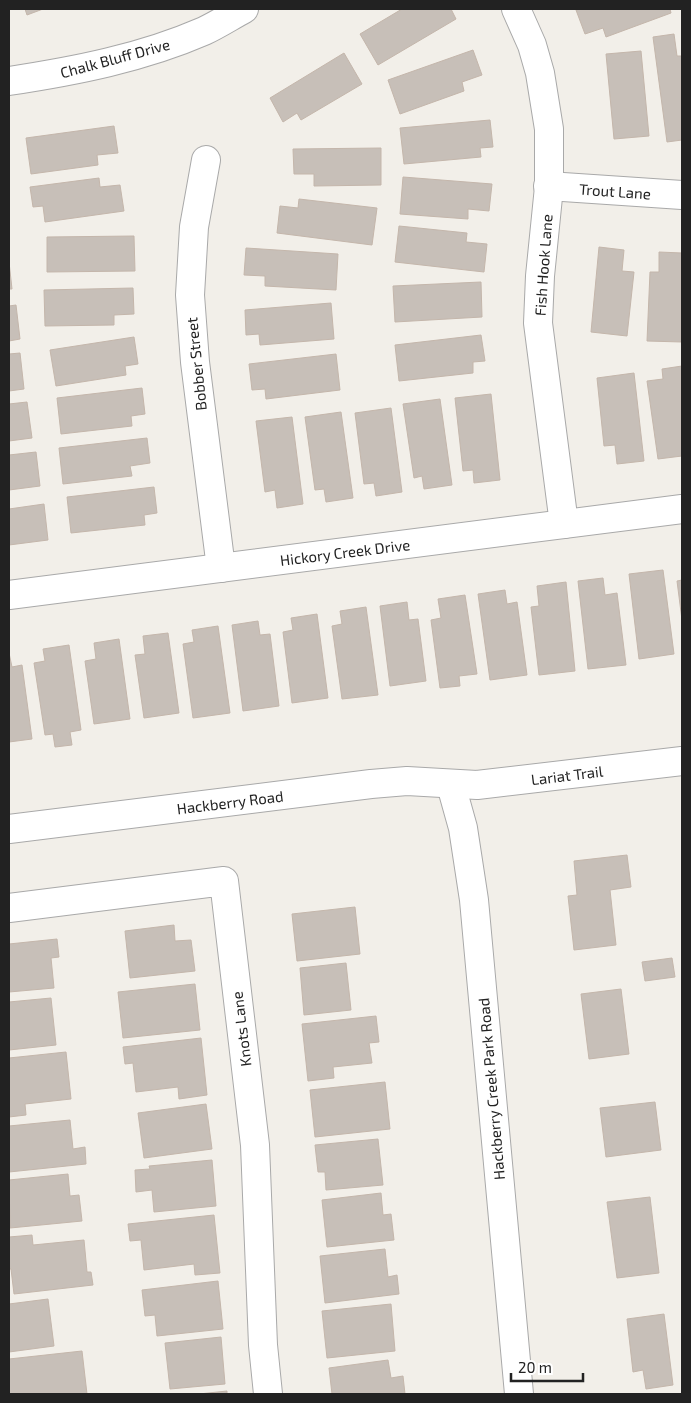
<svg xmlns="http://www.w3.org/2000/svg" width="691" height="1403" font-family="'Exo 2',sans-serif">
<rect width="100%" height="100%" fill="#f2efe9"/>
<!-- building -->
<g fill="#c7bfb8" stroke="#c4b6ab">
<polygon points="25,9 43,9 27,15"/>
<polygon points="402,9 451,9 456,19 378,65 360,34"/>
<polygon points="580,9 670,9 671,13 606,37 603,28 585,34 576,10"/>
<polygon points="674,34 677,56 682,56 682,140 667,142 653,37"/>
<polygon points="473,50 482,75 462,82 464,91 400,114 388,80"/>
<polygon points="641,51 649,136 614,139 606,54"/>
<polygon points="344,53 362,84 301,120 297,113 283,122 270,98"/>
<polygon points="490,120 493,147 480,148 481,157 404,164 400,128"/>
<polygon points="114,126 118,153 97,155 98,165 31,174 26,138"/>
<polygon points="381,148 381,185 314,186 314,174 294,174 293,149"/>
<polygon points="403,177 492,184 489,211 468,209 468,219 400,214"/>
<polygon points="99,178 100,187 120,185 124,211 45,222 43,206 33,207 30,187"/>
<polygon points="299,199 377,208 372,245 277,233 280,206 298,208"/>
<polygon points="399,226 467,233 466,242 487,244 484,272 395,262"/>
<polygon points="134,236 135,271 47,272 47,237"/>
<polygon points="599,247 624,250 622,271 634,272 627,336 591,332"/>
<polygon points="246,248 338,254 336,290 265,286 265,276 244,275"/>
<polygon points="659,252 682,253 682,342 647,341 650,272 659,272"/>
<polygon points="9,262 12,289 9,289"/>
<polygon points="481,282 482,317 395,322 393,286"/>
<polygon points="133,288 134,314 114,315 114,325 45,326 44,290"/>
<polygon points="331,303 334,339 260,345 259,334 246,335 245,310"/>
<polygon points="16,305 20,339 9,341 9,306"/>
<polygon points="481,335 485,361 473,362 473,373 399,381 395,345"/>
<polygon points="134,337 138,364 125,366 126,375 56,386 50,350"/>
<polygon points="20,353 24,389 9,391 9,354"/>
<polygon points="336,354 340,390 266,399 265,389 252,390 249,364"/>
<polygon points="682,366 682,456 658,459 647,381 663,379 662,369"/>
<polygon points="634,373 644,461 617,464 615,445 604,446 597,378"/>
<polygon points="142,388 145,414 131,416 132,426 61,434 57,398"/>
<polygon points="491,394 500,480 474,483 473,470 463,471 455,398"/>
<polygon points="440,399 452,485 424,489 422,476 414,478 403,404"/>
<polygon points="27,402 32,438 9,441 9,404"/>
<polygon points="391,408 402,492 376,496 374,483 364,484 355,413"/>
<polygon points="341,412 353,498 326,502 324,489 315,490 305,417"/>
<polygon points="292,417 303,504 277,508 275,490 265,492 256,421"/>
<polygon points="147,438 150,463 130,466 132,476 63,484 59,448"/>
<polygon points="36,452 40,486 9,490 9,455"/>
<polygon points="154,487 157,513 144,515 145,525 71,533 67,497"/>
<polygon points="44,504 48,540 9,545 9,509"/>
<polygon points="663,570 674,654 639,659 629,574"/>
<polygon points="603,578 605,595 617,593 626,665 588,669 578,581"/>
<polygon points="682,580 682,620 677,581"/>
<polygon points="566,582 575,671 539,675 531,607 539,606 537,586"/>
<polygon points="505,590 507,604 517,602 527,675 490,680 478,594"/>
<polygon points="465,595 477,674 459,676 460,686 440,688 431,620 441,618 438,599"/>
<polygon points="407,602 409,620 418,619 426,681 390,686 380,606"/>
<polygon points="366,607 378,695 342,699 332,626 342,624 340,611"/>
<polygon points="317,614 328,698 292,703 283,632 293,630 291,618"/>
<polygon points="258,621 260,635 270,634 279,706 243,711 232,625"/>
<polygon points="218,626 230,713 193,718 183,644 194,642 192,630"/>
<polygon points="168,633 179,713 144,718 135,655 145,654 143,636"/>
<polygon points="119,639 130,719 94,724 85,661 96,659 94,643"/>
<polygon points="69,645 81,730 70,732 72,745 55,747 53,734 45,735 34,663 45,661 43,649"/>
<polygon points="9,653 12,667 22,665 32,739 9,742"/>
<polygon points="627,855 631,887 610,890 616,945 574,950 568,896 577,895 574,861"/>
<polygon points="355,907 360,954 297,961 292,914"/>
<polygon points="174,925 175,941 191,940 195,971 130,978 125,931"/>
<polygon points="57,939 59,957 51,958 54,988 9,992 9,944"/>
<polygon points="672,958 675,977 645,981 642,962"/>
<polygon points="346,963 351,1010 304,1015 300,968"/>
<polygon points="195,984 200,1030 123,1038 118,992"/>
<polygon points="621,989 629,1054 589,1059 581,994"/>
<polygon points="51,998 56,1045 9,1050 9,1002"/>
<polygon points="376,1016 379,1042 369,1043 372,1063 333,1067 334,1078 308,1081 302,1024"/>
<polygon points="201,1038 207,1095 179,1099 178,1087 136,1092 133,1063 125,1064 123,1047"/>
<polygon points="66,1052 71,1099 25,1104 26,1115 9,1117 9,1058"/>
<polygon points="385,1082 390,1129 315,1137 310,1090"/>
<polygon points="655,1102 661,1150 606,1157 600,1108"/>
<polygon points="206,1104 212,1149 144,1158 138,1113"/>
<polygon points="70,1120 73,1149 85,1147 86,1164 9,1172 9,1126"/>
<polygon points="378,1139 383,1185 326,1190 325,1172 318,1172 315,1145"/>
<polygon points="212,1160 216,1206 154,1212 152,1190 136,1192 135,1170 150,1169 149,1166"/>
<polygon points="68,1174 70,1196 79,1195 82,1221 10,1228 9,1180"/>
<polygon points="381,1193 383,1215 391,1214 394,1240 327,1247 322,1200"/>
<polygon points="650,1197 659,1273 617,1278 607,1202"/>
<polygon points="214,1215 220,1273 195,1275 194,1264 144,1270 141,1240 130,1241 128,1224"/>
<polygon points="32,1235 33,1245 84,1240 87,1272 91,1272 93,1285 14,1294 11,1269 9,1269 9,1237"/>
<polygon points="385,1249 388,1277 397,1275 399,1294 325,1303 320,1256"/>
<polygon points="218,1281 223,1329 157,1336 155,1315 145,1316 142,1290"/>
<polygon points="48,1299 54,1346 9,1352 9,1304"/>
<polygon points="391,1304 395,1351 327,1358 322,1311"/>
<polygon points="664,1314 673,1385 646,1389 643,1370 633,1372 627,1319"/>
<polygon points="221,1337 225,1384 170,1389 165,1343"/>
<polygon points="82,1351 87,1394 9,1394 9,1359"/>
<polygon points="388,1360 391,1378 403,1376 405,1394 332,1394 329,1368"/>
<polygon points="227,1391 227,1394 199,1394"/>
</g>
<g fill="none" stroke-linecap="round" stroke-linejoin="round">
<!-- minor casing -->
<g stroke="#a9a9a9" stroke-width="30">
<g id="minor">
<polyline points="516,9 532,45 540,73 549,129 549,187 540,276 538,323 564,524"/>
<path d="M9 81C75 71 142 58 204 31 217 25 231 16 244 9"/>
<polyline points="206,160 194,227 190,295 195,362 221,568"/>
<polyline points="548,186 682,195"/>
<polyline points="9,595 682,509"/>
<polyline points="451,785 463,828 474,900 519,1394"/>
<polyline points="9,829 371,784 407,781 477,785 682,761"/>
<polyline points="9,908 224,881 255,1145 263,1345 268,1394"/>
</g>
</g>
<!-- minor -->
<use href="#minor" stroke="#fff" stroke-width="28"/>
</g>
<g text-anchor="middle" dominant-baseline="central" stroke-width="4" stroke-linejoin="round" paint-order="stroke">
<!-- street labels -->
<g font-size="15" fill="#222" stroke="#fff">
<text transform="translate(115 58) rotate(-15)">Chalk Bluff Drive</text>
<text transform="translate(615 191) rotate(4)">Trout Lane</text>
<text transform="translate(543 265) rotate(-86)">Fish Hook Lane</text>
<text transform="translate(196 364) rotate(-96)">Bobber Street</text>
<text transform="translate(345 552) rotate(-7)">Hickory Creek Drive</text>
<text transform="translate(567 775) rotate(-7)">Lariat Trail</text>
<text transform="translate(230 802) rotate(-7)">Hackberry Road</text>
<text transform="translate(241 1029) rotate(-97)">Knots Lane</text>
<text transform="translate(491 1089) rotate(-95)">Hackberry Creek Park Road</text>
</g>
</g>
<!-- border -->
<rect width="691" height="1403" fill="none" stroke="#222222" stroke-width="20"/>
<!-- scale -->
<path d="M511 1373v8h72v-8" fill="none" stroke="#222222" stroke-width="2.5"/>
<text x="518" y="1373" font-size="15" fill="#222222" stroke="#ffffff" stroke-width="4" paint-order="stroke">20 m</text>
</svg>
